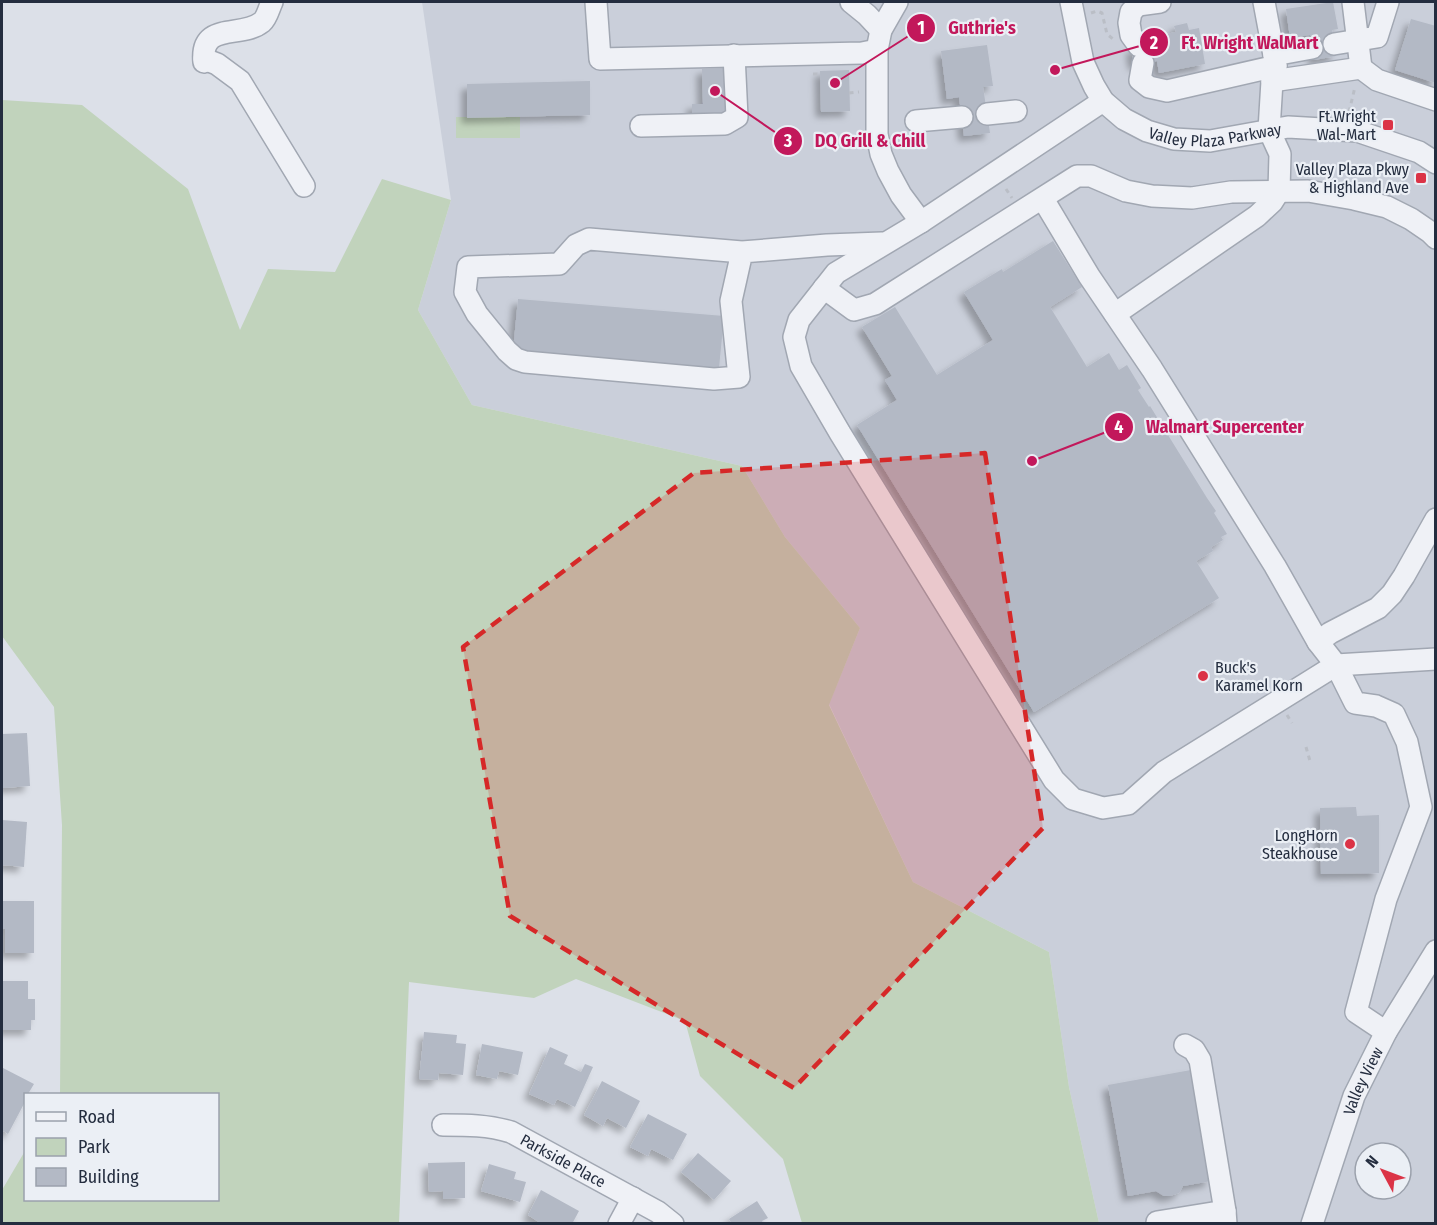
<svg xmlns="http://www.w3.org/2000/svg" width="1437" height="1225" font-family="'Fira Sans Condensed',sans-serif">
<defs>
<filter id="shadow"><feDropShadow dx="-5.5" dy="5.5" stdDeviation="3" flood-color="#0004"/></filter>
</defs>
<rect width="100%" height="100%" fill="#dce0e8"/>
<!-- built -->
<path fill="#cacfda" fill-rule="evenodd" d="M422 2H1435V1223H1099L1069 1087 1049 952 913 882 829 704 860 628 785 537 742 466 472 405 418 310 451 200ZM1365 1153H1401V1189H1365Z"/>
<!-- green -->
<g fill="#c1d3bc">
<polygon points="2,100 82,105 188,189 240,330 268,269 335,272 382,179 451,200 418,310 472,405 742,466 785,537 860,628 829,705 913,882 1049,952 1069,1087 1099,1223 802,1223 783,1159 700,1076 685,1021 576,979 534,998 409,982 399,1223 2,1223 2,1190 25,1151 26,1200 218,1200 218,1094 60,1094 62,825 54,707 2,636"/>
<rect x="456" y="117" width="64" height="21"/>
</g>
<!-- building -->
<g fill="#b3b9c5" filter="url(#shadow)">
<polygon points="1333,2 1338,29 1332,30 1336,56 1314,60 1310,35 1290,38 1286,9"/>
<polygon points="1411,19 1436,26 1436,83 1395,70"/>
<polygon points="1187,23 1189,30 1199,28 1205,64 1159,73 1157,61 1134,65 1131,48 1160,43 1158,36 1176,32 1174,26"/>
<polygon points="987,45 993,86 983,87 990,133 964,136 959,97 947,99 941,51"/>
<polygon points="725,68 731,109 725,110 725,117 692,118 692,104 703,104 702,69"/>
<polygon points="849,70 850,111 821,112 820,71"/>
<polygon points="590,81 590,115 467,118 467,84"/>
<polygon points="1053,241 1082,287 1050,307 1087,367 1109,353 1119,370 1127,365 1141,388 1138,390 1149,407 1150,406 1207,498 1216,511 1214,513 1227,534 1221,537 1223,540 1211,547 1213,551 1196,561 1219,598 1034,712 857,425 897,400 885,380 892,376 862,327 895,307 937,375 993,340 964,292 1002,269 1003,272"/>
<polygon points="518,299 724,316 719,368 513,351"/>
<polygon points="27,733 30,786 3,788 2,734"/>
<polygon points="1356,807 1357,816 1379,815 1379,873 1321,874 1320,808"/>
<polygon points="2,820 27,822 24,867 2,865"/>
<polygon points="2,901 34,901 34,953 5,953 5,929 2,929"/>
<polygon points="2,981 28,981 28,999 35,999 35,1020 31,1020 31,1030 2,1030"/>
<polygon points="424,1032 457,1035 456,1043 466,1044 463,1075 439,1073 438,1080 419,1079"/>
<polygon points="482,1044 523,1052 518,1075 499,1071 497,1079 476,1075"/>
<polygon points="550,1047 568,1055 564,1064 581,1072 585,1064 593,1067 575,1107 557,1099 554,1105 529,1094"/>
<polygon points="3,1068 34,1084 28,1094 26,1094 26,1100 8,1134 2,1130 2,1070"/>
<polygon points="1191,1070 1211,1181 1183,1186 1179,1193 1170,1196 1164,1196 1156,1191 1128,1196 1108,1085"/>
<polygon points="602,1081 640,1101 626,1128 607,1118 603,1126 584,1115"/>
<polygon points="648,1114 687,1134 673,1160 651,1149 648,1156 630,1147"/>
<polygon points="698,1153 731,1181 714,1200 681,1172"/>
<polygon points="465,1162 465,1198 443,1199 443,1191 429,1192 428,1163"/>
<polygon points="489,1164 516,1172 514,1179 526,1182 520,1202 481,1191"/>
<polygon points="541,1190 579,1211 572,1224 542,1224 528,1215"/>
<polygon points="757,1201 768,1218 762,1221 764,1224 732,1224 729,1219"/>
</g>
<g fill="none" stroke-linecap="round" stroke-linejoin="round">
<!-- minor casing -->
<g stroke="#a1a7b2" stroke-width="24">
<g id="minor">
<polyline points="596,2 600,59 862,53 877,50"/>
<polyline points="851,2 867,15 881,30"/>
<polyline points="897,2 881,30 877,50 877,134 881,154 888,171 901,195 921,222"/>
<path id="s1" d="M1071 2 1083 62 1094 86 1103 101 1124 119 1147 131 1174 139 1210 141 1288 127 1357 131 1419 152 1436 163"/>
<polyline points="1334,44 1377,37 1388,2"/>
<polyline points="1139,46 1131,35 1129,23 1131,12 1138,5 1160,2"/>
<polyline points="1274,55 1312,48"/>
<polyline points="204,59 217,64 240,81 304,186"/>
<path d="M204 62C200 21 241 39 262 22 267 18 269 8 272 2"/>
<polyline points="1143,63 1140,80 1149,87 1167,91 1276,66"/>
<polyline points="1361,68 1377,80 1436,100"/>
<polyline points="1272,81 1361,68 1353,2"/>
<polyline points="1103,101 921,222 836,273 799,320 794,337 801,366 840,433 1054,780 1073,799 1103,808 1128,804 1164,772 1336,665 1436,659"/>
<polyline points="987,114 1016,111"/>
<polyline points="916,121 962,117"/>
<polyline points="641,126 725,124 737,117 734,55"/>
<polyline points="1043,199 1089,276 1152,369 1275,566 1318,642 1336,665 1355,703 1376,706 1394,714 1407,742 1421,807 1386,899 1356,1012 1386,1032"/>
<polyline points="742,252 731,301 739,377 714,379 525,362 516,359 507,351 477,314 465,292 468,267 559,264 576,245 589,239 742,252 827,245 882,243"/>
<polyline points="824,288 854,310 875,304 1077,176 1091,176 1126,191 1152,196 1192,198 1231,192 1308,191 1354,199 1387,207 1411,219 1430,232 1436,238"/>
<polyline points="1115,314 1257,216 1272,202 1279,191 1280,154 1269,130 1272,81 1276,66 1264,2"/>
<polyline points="1318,642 1330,633 1378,608 1392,594 1404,576 1436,519"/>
<polyline points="1185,1045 1194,1050 1200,1060 1225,1211 1226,1224"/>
<path id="s2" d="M443 1125C467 1125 488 1125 511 1132L658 1212 673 1224"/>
<polyline points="619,1224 633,1198"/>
<polyline points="1157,1224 1157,1222 1225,1211"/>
<path id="s3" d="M1312 1224 1354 1096 1386 1032 1436 951"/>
</g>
</g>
<!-- path -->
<g stroke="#babec6" stroke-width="3" stroke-dasharray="4.5 4.5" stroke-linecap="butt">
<polyline points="1091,13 1097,11 1102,13 1107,34 1113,39"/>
<polyline points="813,74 820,74"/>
<polyline points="849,93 859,92"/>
<polyline points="1349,112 1355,87"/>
<polyline points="1006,189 1012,198"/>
<polyline points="1287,715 1292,723"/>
<polyline points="1306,747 1310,761"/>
</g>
<!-- minor -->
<use href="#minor" stroke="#eff1f6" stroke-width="21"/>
</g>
<!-- marked area -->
<path fill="#d62828" fill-opacity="0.2" stroke="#d62828" stroke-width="4.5" stroke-dasharray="12 8" stroke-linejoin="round" d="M985 453 1043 828 794 1088 510 916 463 647 694 473Z"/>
<!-- markers -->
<g fill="#db3346" stroke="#ebeff5" stroke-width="2">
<rect x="1382" y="119" width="12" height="12" rx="3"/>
<rect x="1415" y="172" width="12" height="12" rx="3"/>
<circle cx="1203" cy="676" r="6"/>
<circle cx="1350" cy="844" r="6"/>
</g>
<g text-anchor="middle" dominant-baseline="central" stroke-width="4.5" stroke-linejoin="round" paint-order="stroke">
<!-- poi labels -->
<g font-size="16" fill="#242d3f" stroke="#ebeff5" text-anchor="end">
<text x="1376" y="116">Ft.Wright<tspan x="1376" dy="18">Wal-Mart</tspan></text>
<text x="1409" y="169">Valley Plaza Pkwy<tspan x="1409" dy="18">&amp; Highland Ave</tspan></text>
<text x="1215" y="667" text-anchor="start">Buck's<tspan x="1215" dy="18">Karamel Korn</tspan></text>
<text x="1338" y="835">LongHorn<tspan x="1338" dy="18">Steakhouse</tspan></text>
</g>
<!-- street labels -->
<g font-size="16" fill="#242d3f" stroke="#ebeff5">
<text stroke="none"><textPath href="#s1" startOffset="228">Valley Plaza Parkway</textPath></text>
<text stroke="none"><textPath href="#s3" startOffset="152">Valley View</textPath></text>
<text stroke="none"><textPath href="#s2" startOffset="128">Parkside Place</textPath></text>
</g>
</g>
<!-- callouts -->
<path fill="none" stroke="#c2185b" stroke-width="2" d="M835 83L921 28M1055 70L1154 42M715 91L788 141M1032 461L1119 427"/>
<g fill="#c2185b" stroke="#ebeff5" stroke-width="2">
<circle cx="835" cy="83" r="6"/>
<circle cx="1055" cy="70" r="6"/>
<circle cx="715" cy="91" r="6"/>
<circle cx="1032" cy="461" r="6"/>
<circle cx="921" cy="28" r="15"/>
<circle cx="1154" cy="42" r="15"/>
<circle cx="788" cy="141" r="15"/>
<circle cx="1119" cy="427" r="15"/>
</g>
<g font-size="18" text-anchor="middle" font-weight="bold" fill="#fff">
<text x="921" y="34">1</text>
<text x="1154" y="49">2</text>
<text x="788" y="147">3</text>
<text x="1119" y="433">4</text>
</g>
<g font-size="18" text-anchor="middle" font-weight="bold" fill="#c2185b" stroke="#ebeff5" stroke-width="4.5" stroke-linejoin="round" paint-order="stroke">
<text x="982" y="34">Guthrie's</text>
<text x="1250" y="49">Ft. Wright WalMart</text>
<text x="870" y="147">DQ Grill &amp; Chill</text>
<text x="1225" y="433">Walmart Supercenter</text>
</g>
<!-- border -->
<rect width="1437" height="1225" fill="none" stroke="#242d3f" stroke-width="6"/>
<!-- legend -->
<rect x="24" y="1093" width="195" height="108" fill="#ebeff5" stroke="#9ba1ac" stroke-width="1.5"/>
<rect x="36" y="1112" width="30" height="9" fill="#eff1f6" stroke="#9ba1ac" stroke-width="1.5"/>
<text x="78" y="1123" font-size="18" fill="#242d3f">Road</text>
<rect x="36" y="1138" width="30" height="18" fill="#c1d3bc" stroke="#9ba1ac" stroke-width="1.5"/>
<text x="78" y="1153" font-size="18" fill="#242d3f">Park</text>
<rect x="36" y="1168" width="30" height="18" fill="#b3b9c5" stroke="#9ba1ac" stroke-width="1.5"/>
<text x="78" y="1183" font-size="18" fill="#242d3f">Building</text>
<!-- north arrow -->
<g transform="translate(1383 1171) rotate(311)"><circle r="28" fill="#ebeff5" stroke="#9ba1ac" stroke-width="1.5"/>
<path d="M0-4.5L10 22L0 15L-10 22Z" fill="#db3346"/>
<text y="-9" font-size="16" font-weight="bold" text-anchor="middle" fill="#242d3f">N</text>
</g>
</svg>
